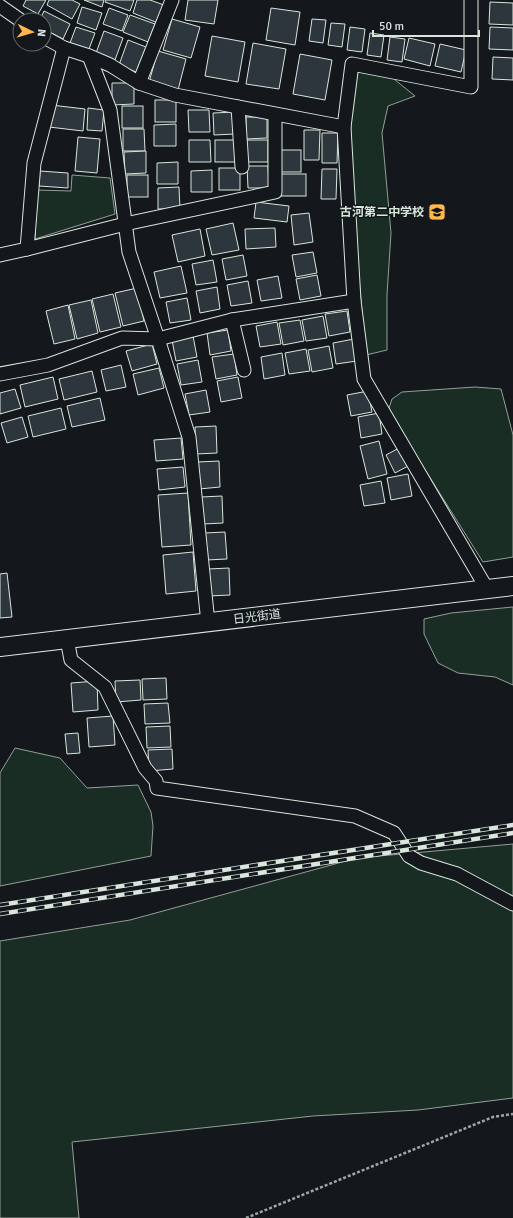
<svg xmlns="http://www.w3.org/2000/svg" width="513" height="1218" font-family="Signika,'Noto Sans JP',sans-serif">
<rect width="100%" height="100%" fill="#14181c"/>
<!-- green -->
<g fill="#1a2d24" stroke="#939e99">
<polygon points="357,72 389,75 415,96 388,106 382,133 391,233 387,295 387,350 366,355 356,245 349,130"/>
<polygon points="72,175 110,178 115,214 35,239 37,190 71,191"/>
<polygon points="475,387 501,389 513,435 513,557 483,562 388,411 392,399 402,392"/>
<polygon points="513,607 513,685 495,677 458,673 438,663 424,634 424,619 451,613"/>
<polygon points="15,748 60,758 87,788 138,785 151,812 153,826 151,856 0,886 0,773"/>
<polygon points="513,844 513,1098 418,1110 313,1116 72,1142 79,1218 0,1218 0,941 130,920 357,858"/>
</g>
<!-- building -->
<g fill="#2c363c" stroke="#d8e6dc">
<polygon points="26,0 46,0 38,14 23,6"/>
<polygon points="49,0 72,0 80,4 72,19 47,5"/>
<polygon points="84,0 104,0 102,7"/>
<polygon points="106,0 134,0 130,11 105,2"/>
<polygon points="137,0 150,0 164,5 158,23 133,13"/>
<polygon points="188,0 218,0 214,24 185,20"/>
<polygon points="490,2 513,3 513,25 489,24"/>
<polygon points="82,7 102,13 96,30 77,23"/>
<polygon points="109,8 128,15 122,31 103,24"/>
<polygon points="271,8 300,12 295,45 266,40"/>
<polygon points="44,11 70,24 63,39 44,29 44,20 40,20"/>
<polygon points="130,15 155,24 148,42 123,32"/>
<polygon points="172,19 200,27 191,58 163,50"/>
<polygon points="312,19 326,20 323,43 309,41"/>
<polygon points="331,23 345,24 342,47 328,45"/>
<polygon points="76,27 95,33 89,49 70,43"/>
<polygon points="350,27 365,29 362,52 347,50"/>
<polygon points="490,27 513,28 513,50 489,49"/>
<polygon points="104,31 123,38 115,60 96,53"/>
<polygon points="370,33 384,35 381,57 367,55"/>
<polygon points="212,36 245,42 238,82 205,76"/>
<polygon points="390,37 405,39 402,62 387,60"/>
<polygon points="409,38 435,44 430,66 404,59"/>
<polygon points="128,40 146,47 136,72 119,65"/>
<polygon points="253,43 286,49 279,89 246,84"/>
<polygon points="440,44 466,50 461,72 435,66"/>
<polygon points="158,51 186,59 178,90 149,82"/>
<polygon points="300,54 332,60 325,100 293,94"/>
<polygon points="493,57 513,58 513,80 492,79"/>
<polygon points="112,83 134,83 134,104 112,105"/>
<rect x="155" y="100" width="21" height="22"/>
<polygon points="51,105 85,109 83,131 49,127"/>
<rect x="122" y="106" width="21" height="22"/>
<polygon points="88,108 104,110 102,131 87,130"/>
<polygon points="188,110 209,110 210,132 189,132"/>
<polygon points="235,112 235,134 214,135 213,113"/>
<polygon points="246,117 267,117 267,138 246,139"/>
<polygon points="176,124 176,146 154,146 154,125"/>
<polygon points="123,129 144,129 145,151 123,151"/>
<polygon points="304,130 320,130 319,160 304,160"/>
<polygon points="322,133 338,133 337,163 322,163"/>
<polygon points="78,137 100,139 97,173 75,171"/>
<polygon points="189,140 210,140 211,162 189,162"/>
<rect x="215" y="140" width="21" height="22"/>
<rect x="246" y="140" width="22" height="22"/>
<rect x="280" y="150" width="21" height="22"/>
<polygon points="146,151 146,173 125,174 124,152"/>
<polygon points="178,162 178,184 157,184 157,163"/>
<polygon points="247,166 268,166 269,188 248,188"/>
<rect x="219" y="168" width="21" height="22"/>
<polygon points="322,169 337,169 336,199 321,199"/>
<polygon points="212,170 212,192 191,192 191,171"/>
<polygon points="40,171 68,173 68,188 39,186"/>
<rect x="280" y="174" width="26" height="22"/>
<rect x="127" y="175" width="21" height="22"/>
<polygon points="179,187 180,209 158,209 158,188"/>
<polygon points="256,202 289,206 287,222 254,218"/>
<polygon points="309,213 313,242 294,245 291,215"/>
<polygon points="233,223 239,250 212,255 206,229"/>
<polygon points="275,228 276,247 246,249 245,229"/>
<polygon points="200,229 205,256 178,262 172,235"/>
<polygon points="313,252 317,273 296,277 292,255"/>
<polygon points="243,255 247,276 226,280 222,259"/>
<polygon points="213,260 217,282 196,285 192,264"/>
<polygon points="181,266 187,293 160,298 154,272"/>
<polygon points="317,275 321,296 300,300 296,279"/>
<polygon points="278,276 282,298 261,301 257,280"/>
<polygon points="248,281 252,303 231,306 227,285"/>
<polygon points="217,287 220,309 200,313 196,291"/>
<polygon points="137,288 144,321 123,326 115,293"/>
<polygon points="113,294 121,327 100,332 92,299"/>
<polygon points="187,298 191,320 170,323 166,302"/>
<polygon points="91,300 98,333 77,339 69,305"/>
<polygon points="68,305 75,339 54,344 46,311"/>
<polygon points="347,311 350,332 329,336 325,314"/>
<polygon points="323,316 327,338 306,341 302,320"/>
<polygon points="300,320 304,341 283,345 279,323"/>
<polygon points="277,322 281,344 260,347 256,326"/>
<polygon points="228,330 231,351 210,355 207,333"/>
<polygon points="193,336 197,357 176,361 172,340"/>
<polygon points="354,339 357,361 336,364 333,343"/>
<polygon points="152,344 157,364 132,371 126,351"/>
<polygon points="329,346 333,368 312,372 308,350"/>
<polygon points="306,349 310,371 289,374 285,353"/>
<polygon points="282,353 285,375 264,379 261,357"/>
<polygon points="234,354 237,375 216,379 212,357"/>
<polygon points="198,360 202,382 181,385 177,364"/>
<polygon points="121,365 126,387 106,391 101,370"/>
<polygon points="159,368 164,388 138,395 133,374"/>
<polygon points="92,371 97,392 64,400 59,379"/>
<polygon points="53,377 58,399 25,407 20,385"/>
<polygon points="238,377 242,398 221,402 217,381"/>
<polygon points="15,389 21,408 0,414 0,393"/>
<polygon points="206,390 210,412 189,415 185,394"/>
<polygon points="368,391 372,412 351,416 347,395"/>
<polygon points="100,398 105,420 72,427 67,406"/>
<polygon points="61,408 66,429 33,437 28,416"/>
<polygon points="379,413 382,434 361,438 358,417"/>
<polygon points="22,417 28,437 7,443 1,423"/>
<polygon points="216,426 217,453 196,454 195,427"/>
<polygon points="181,438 183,459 156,461 154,440"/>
<polygon points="379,441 387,474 368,479 360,446"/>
<polygon points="401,447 410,465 395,473 386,455"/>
<polygon points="219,461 220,487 199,489 198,462"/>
<polygon points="183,467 185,487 159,490 157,469"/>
<polygon points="408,474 412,496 391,500 387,478"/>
<polygon points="381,481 385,503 364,506 360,485"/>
<polygon points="188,493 191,545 162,547 158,495"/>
<polygon points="222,496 223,523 203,524 201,497"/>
<polygon points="225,532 227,559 206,560 205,533"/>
<polygon points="193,552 196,591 166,594 163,555"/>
<polygon points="229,568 230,595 209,596 208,569"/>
<polygon points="7,573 12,617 0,618 0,574"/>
<polygon points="166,678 167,699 143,700 142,679"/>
<polygon points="140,680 141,700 116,702 115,681"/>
<polygon points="97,681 98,710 73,712 71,683"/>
<polygon points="168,703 170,723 145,724 144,704"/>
<polygon points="113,716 115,745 89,747 87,718"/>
<polygon points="170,726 171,747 147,748 146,727"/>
<polygon points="78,733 80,753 67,754 65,734"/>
<polygon points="172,749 173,769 149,771 148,750"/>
</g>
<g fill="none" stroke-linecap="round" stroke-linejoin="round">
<!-- street casing -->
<g stroke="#d8e6dc" stroke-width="15">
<g id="street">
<polyline points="471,0 471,87 352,64 344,127 354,301 364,379 487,589"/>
<polyline points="0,6 20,20"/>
<polyline points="44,37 64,48 89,56 110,65 139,83 175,95 344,127"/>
<polyline points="64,48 34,163 27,249 125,224 275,192 275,115"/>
<polyline points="89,56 110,110 129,252 158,339 232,320 244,370"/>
<polyline points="139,83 172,0"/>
<polyline points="238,107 242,167"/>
<polyline points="0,255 27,249"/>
<polyline points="232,320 354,301"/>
<polyline points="0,374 48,365 122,338 158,339 189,437 208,623"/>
<polyline points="67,639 71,660 105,687 145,768 156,781 157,788 355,816 394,833 409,856 421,863 457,874 513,904"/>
</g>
</g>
<!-- secondary casing -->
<g stroke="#d8e6dc" stroke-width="20">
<polyline id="secondary" points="0,647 513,586"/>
</g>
<!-- path -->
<polyline stroke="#9da8a2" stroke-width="2.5" stroke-dasharray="3 2" stroke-linecap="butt" points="246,1218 493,1117 513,1114"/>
<!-- street -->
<use href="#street" stroke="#14181c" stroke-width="13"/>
<!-- secondary -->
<use href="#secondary" stroke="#14181c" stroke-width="18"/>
<!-- rail casing -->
<g stroke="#d8e6dc" stroke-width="4.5">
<g id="rail">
<polyline points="0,905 513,825"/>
<polyline points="0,914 513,833"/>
</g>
</g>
<!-- rail -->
<use href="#rail" stroke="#14181c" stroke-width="3" stroke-dasharray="9" stroke-linecap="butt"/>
</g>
<!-- icons -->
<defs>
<g id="school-square" transform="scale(0.9)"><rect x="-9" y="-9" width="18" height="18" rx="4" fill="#ffb74d" stroke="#14181c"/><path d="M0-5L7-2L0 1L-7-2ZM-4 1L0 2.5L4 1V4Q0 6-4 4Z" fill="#111"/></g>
</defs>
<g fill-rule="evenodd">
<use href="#school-square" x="437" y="212"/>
</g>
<g text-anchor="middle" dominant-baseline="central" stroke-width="3" stroke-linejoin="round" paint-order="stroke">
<!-- poi labels -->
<g font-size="12" font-weight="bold" fill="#d8e6dc" stroke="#14181c" text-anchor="end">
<text x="424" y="212">古河第二中学校</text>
</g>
<!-- street labels -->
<g font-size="12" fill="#d8e6dc" stroke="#14181c">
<text transform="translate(257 617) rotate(-7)">日光街道</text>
</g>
</g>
<!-- north arrow -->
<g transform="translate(32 32) rotate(95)"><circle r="19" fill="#14181c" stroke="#626a69"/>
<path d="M0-3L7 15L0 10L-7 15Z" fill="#ffb74d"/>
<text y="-6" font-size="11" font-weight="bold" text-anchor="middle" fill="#d8e6dc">N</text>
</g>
<!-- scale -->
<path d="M373 30v6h106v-6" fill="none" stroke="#d8e6dc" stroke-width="2"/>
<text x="379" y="30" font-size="12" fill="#d8e6dc" stroke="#14181c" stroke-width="3" paint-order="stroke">50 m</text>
</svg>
